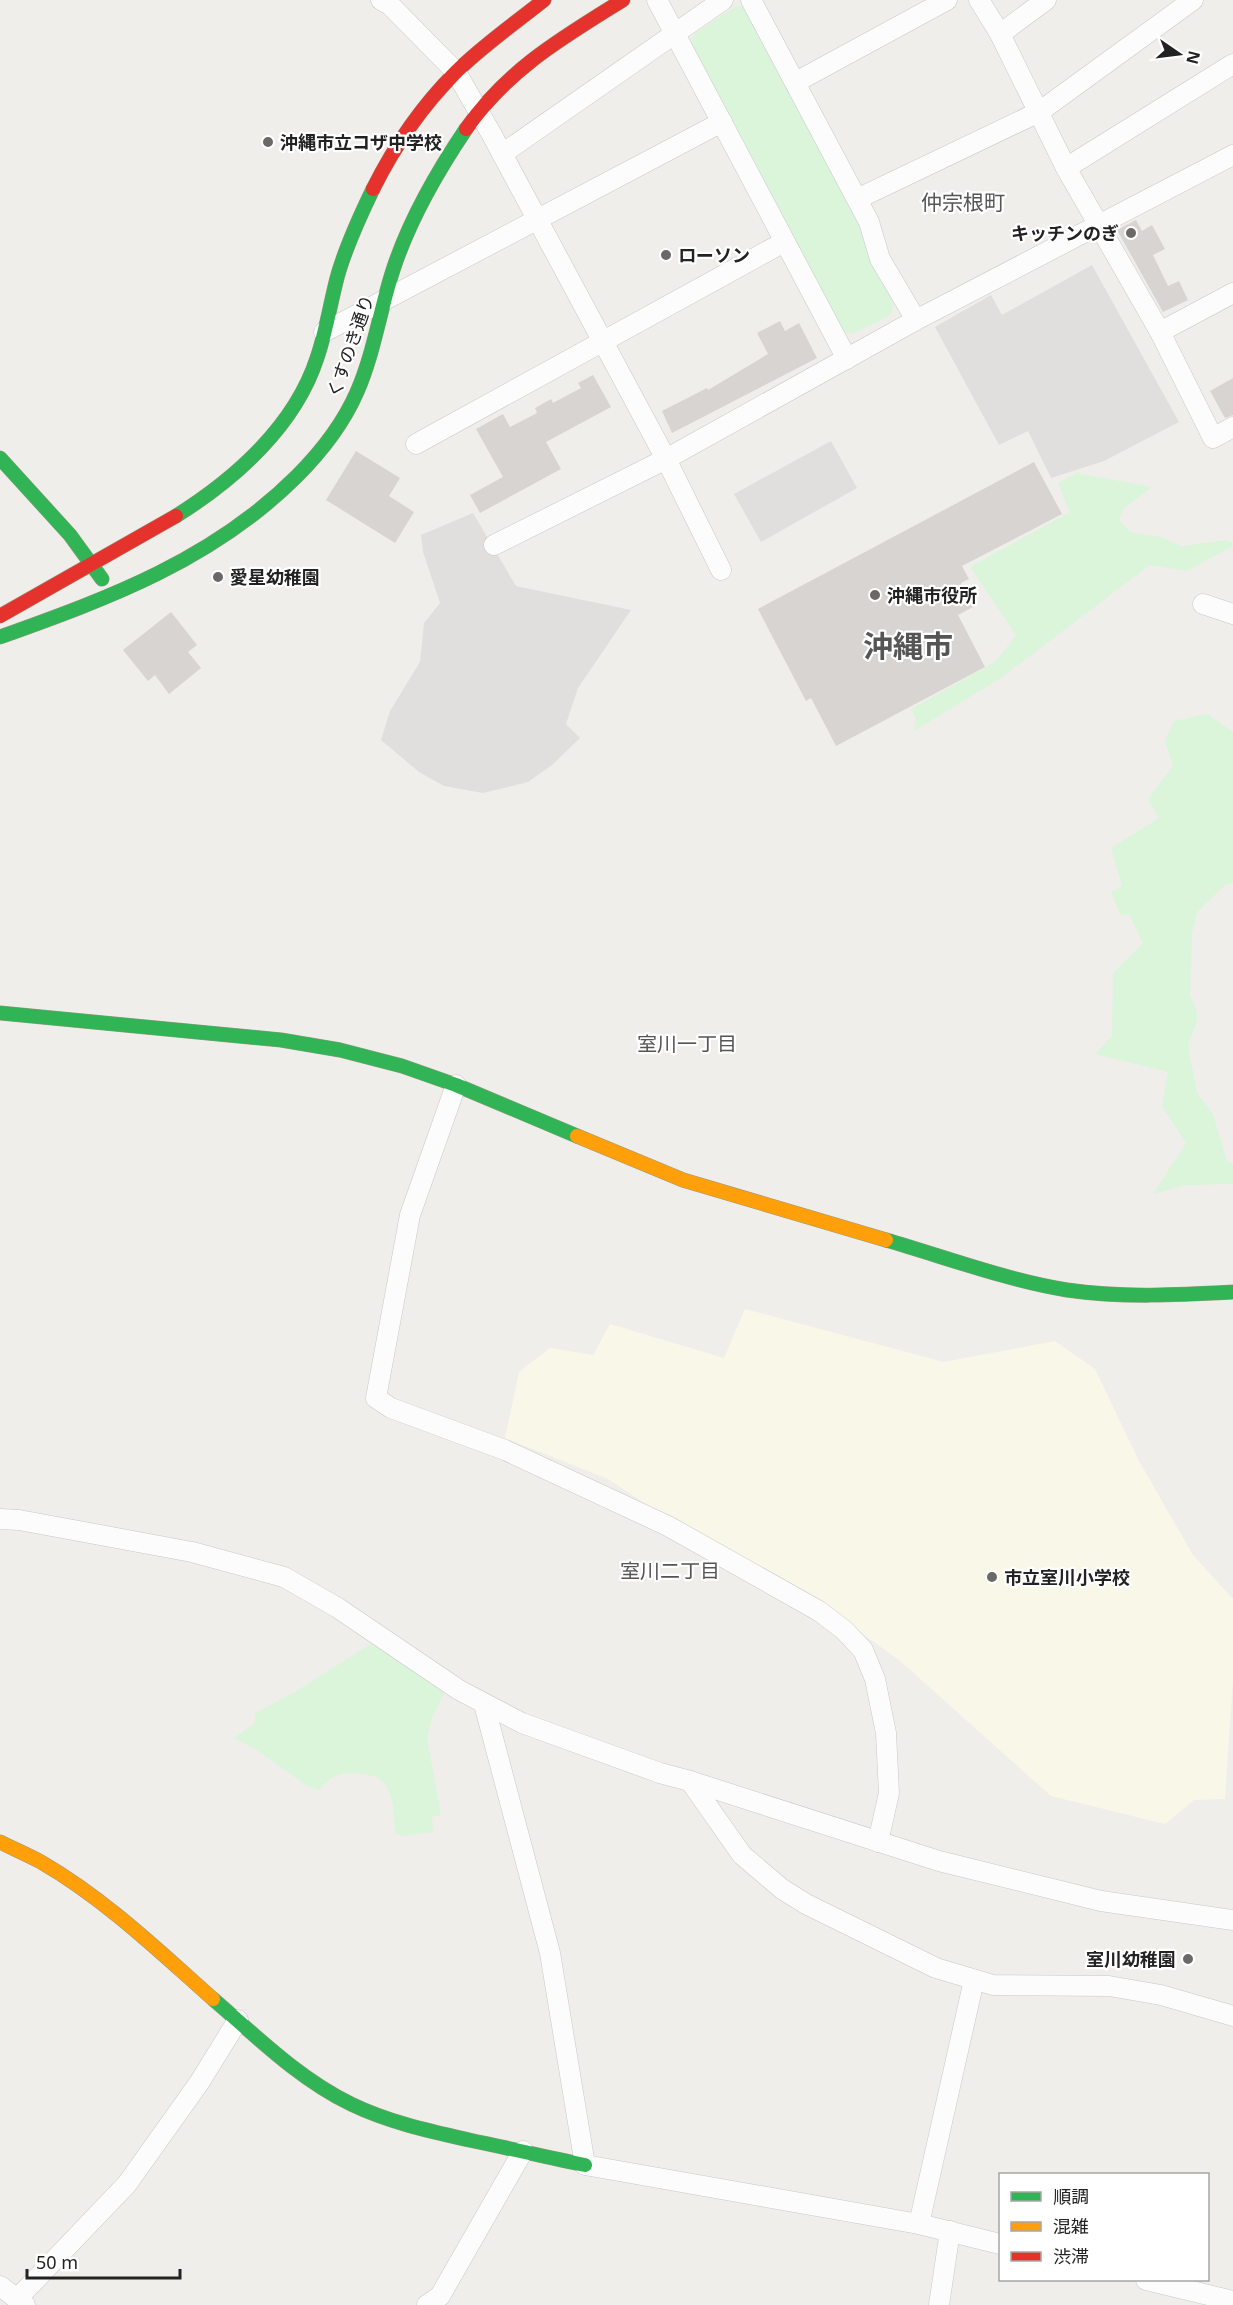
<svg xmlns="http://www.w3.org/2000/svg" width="1233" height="2305" font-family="'Noto Sans','Noto Sans JP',sans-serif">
<rect width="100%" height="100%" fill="#f0eeeb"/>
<!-- education -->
<polygon fill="#f8f7e8" points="745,1309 944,1362 1055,1341 1095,1369 1139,1461 1193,1555 1233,1599 1233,1680 1225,1799 1194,1800 1165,1824 1051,1796 899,1660 840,1618 667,1518 608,1479 505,1438 519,1372 550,1348 593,1355 610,1324 724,1358"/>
<!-- park -->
<g fill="#daf5da">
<polygon points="736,6 747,7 864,225 894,302 891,315 852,334 839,332 691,44 694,34"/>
<polygon points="1077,473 1152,487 1123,509 1119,520 1130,532 1161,537 1181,546 1226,540 1233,543 1233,546 1187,571 1150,565 1001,678 914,731 916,720 911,709 995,662 1016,635 970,567 1070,512 1058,483"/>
<polygon points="1207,714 1233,732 1233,883 1226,884 1197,912 1192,933 1190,994 1197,1012 1197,1021 1188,1045 1197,1093 1213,1114 1227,1162 1233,1163 1233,1184 1186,1185 1153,1194 1186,1143 1162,1106 1168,1072 1095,1054 1112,1036 1113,973 1143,943 1130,916 1120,914 1111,892 1122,886 1111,848 1159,818 1148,799 1173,766 1165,741 1174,721"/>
<path d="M381 1637 450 1683 432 1717 427 1738 441 1815 432 1817 433 1832 401 1836 395 1833C394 1817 395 1797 384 1783 379 1777 371 1775 363 1774 341 1772 334 1773 319 1790L309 1787 252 1747 234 1738 255 1723V1713L295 1692Z"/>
</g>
<!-- parking -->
<g fill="#e0dfde">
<polygon points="1092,265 1179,422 1104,461 1051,478 1028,431 999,445 935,327 991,295 1002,315"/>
<polygon points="831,441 857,488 761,542 734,494"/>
<polygon points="473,513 516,586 631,610 578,688 566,724 580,738 552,765 528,782 483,793 444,786 419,772 381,740 390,711 420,662 424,623 440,603 423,552 421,535"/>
</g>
<!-- building -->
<g fill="#d7d4d2">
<polygon points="1136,220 1142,231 1152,225 1165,249 1153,255 1168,286 1179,281 1188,300 1163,312 1117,230"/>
<polygon points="780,321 785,331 799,323 817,358 672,433 662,411 707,388 708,390 768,354 757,333"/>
<polygon points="593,375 611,407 546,442 561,469 480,513 470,495 503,477 476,429 503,414 510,427 537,413 535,408 551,399 553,403 581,388 578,383"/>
<polygon points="1233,378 1233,415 1225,418 1210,391"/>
<polygon points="356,451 400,478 389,496 414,512 395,543 326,500"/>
<polygon points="1034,462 1062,514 962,566 969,579 961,583 973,607 958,615 985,667 836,746 811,698 806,701 758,609"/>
<polygon points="171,612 197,645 188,652 201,668 169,694 155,675 148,681 123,650"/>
</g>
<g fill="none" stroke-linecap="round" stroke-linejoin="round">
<!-- street casing -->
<g stroke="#c9c8c7" stroke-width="21">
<g id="street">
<polyline points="381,0 390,5 456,72 492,135 666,459 721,570"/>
<polyline points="657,0 847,359"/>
<polyline points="751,0 869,222 880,259 916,320"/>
<polyline points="979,0 1000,34 1066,168 1160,332 1213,438 1233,427"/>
<polyline points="1000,34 1046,0"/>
<polyline points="796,82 947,0"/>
<polyline points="502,154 723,0"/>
<polyline points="1066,168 1233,64"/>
<polyline points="857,199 1039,112 1193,0"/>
<polyline points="324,332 722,122"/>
<polyline points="1160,332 1233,293"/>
<polyline points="416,444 784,242"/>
<polyline points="494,545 666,459 916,320 1233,155"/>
<polyline points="1203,604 1233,614"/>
<polyline points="456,1085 410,1215 376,1398 391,1408 505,1450 668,1526 819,1611 844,1630 863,1650 875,1679 886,1733 889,1793 878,1842"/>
<polyline points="0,1519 19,1520 192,1552 284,1577 338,1608 459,1690 522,1723 660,1773 690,1781 939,1861 1101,1901 1233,1920"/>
<polyline points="484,1704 550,1953 585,2165 919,2224 1000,2244"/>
<polyline points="690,1781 742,1855 782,1889 806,1904 936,1968 993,1985 1109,1986 1161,1995 1233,2016"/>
<polyline points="919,2224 974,1980"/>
<polyline points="1146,2280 1233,2301"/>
<polyline points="0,2286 25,2305"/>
<polyline points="17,2299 127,2184 199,2083 238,2020"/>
<polyline points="427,2305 440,2296 523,2151"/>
<polyline points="939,2305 950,2231"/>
</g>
</g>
<!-- fast casing -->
<g stroke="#999a82" stroke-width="15">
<g id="fast">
<polyline points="0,458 70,535 102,579"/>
<path d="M176 516C235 479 295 426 317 358 326 332 330 305 337 278 345 248 359 218 373 189"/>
<path d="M0 637C109 598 213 560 297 476 321 452 343 424 357 392 374 353 380 310 393 270 409 221 437 172 466 129"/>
<polyline points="0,1013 281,1040 340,1050 402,1066 456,1085 577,1136"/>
<path d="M886 1240C945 1257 1006 1280 1067 1290 1122 1298 1179 1295 1233 1292"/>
<path d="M213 1999C256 2036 299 2079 351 2104 388 2122 429 2131 469 2140 508 2148 546 2157 585 2165"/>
</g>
</g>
<!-- slow casing -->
<g stroke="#999a82" stroke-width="15">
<g id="slow">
<polyline points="577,1136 683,1180 886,1240"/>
<path d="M0 1842C14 1849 28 1855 41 1862 105 1899 159 1951 213 1999"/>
</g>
</g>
<!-- jam casing -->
<g stroke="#999a82" stroke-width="15">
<g id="jam">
<path d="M466 129C508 69 562 38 623 0"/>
<path d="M373 189C394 147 421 107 455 73 482 46 514 24 544 0"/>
<polyline points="0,616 176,516"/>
</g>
</g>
<!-- street -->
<use href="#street" stroke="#fdfcfc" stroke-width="20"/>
<!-- fast -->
<use href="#fast" stroke="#30b455" stroke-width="14"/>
<!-- slow -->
<use href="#slow" stroke="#ff9f0a" stroke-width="14"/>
<!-- jam -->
<use href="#jam" stroke="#e5322d" stroke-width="14"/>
</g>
<!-- markers -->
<g fill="#6a6968" stroke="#fff" stroke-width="2">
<circle cx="268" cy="142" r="6"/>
<circle cx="1131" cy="233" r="6"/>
<circle cx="666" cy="255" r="6"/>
<circle cx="218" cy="577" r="6"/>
<circle cx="875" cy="595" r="6"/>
<circle cx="992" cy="1577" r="6"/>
<circle cx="1188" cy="1959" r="6"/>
</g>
<g text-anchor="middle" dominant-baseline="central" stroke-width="4.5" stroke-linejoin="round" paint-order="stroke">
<!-- poi labels -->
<g font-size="18" font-weight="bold" fill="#222" stroke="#fff" text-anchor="start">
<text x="280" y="142">沖縄市立コザ中学校</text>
<text x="1119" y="233" text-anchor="end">キッチンのぎ</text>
<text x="678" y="255">ローソン</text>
<text x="230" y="577">愛星幼稚園</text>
<text x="887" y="595">沖縄市役所</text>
<text x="1004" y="1577">市立室川小学校</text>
<text x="1176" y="1959" text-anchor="end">室川幼稚園</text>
</g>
<!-- street labels -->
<g font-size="18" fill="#222" stroke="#fff">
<text transform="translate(350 346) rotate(-71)">くすのき通り</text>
</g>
<!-- neighbourhood labels -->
<g font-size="20" fill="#555" stroke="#fff">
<text x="687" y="1043">室川一丁目</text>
<text x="670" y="1570">室川二丁目</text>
</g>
<!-- quarter labels -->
<g font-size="21" fill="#555" stroke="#fff">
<text x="963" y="202">仲宗根町</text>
</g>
<!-- town labels -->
<g font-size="30" font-weight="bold" fill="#555" stroke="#fff">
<text x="908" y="645">沖縄市</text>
</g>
</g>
<!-- legend -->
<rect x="999" y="2173" width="210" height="108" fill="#ffffff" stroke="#a7a7a7" stroke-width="1.5"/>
<rect x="1011" y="2192" width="30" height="9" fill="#30b455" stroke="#a7a7a7" stroke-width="1.5"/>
<text x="1053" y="2203" font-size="18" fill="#222222">順調</text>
<rect x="1011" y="2222" width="30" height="9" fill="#ff9f0a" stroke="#a7a7a7" stroke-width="1.5"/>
<text x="1053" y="2233" font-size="18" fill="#222222">混雑</text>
<rect x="1011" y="2252" width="30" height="9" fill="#e5322d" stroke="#a7a7a7" stroke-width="1.5"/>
<text x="1053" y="2263" font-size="18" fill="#222222">渋滞</text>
<!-- north arrow -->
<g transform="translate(1179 54) rotate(104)" stroke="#ffffff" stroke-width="4.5" paint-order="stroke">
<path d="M0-4.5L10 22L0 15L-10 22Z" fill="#222222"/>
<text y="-9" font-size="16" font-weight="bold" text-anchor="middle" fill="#222222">N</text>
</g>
<!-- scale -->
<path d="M27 2269v9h153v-9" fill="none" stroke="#222222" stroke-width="3"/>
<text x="36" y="2269" font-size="18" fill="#222222" stroke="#ffffff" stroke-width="4.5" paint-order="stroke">50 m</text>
</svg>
